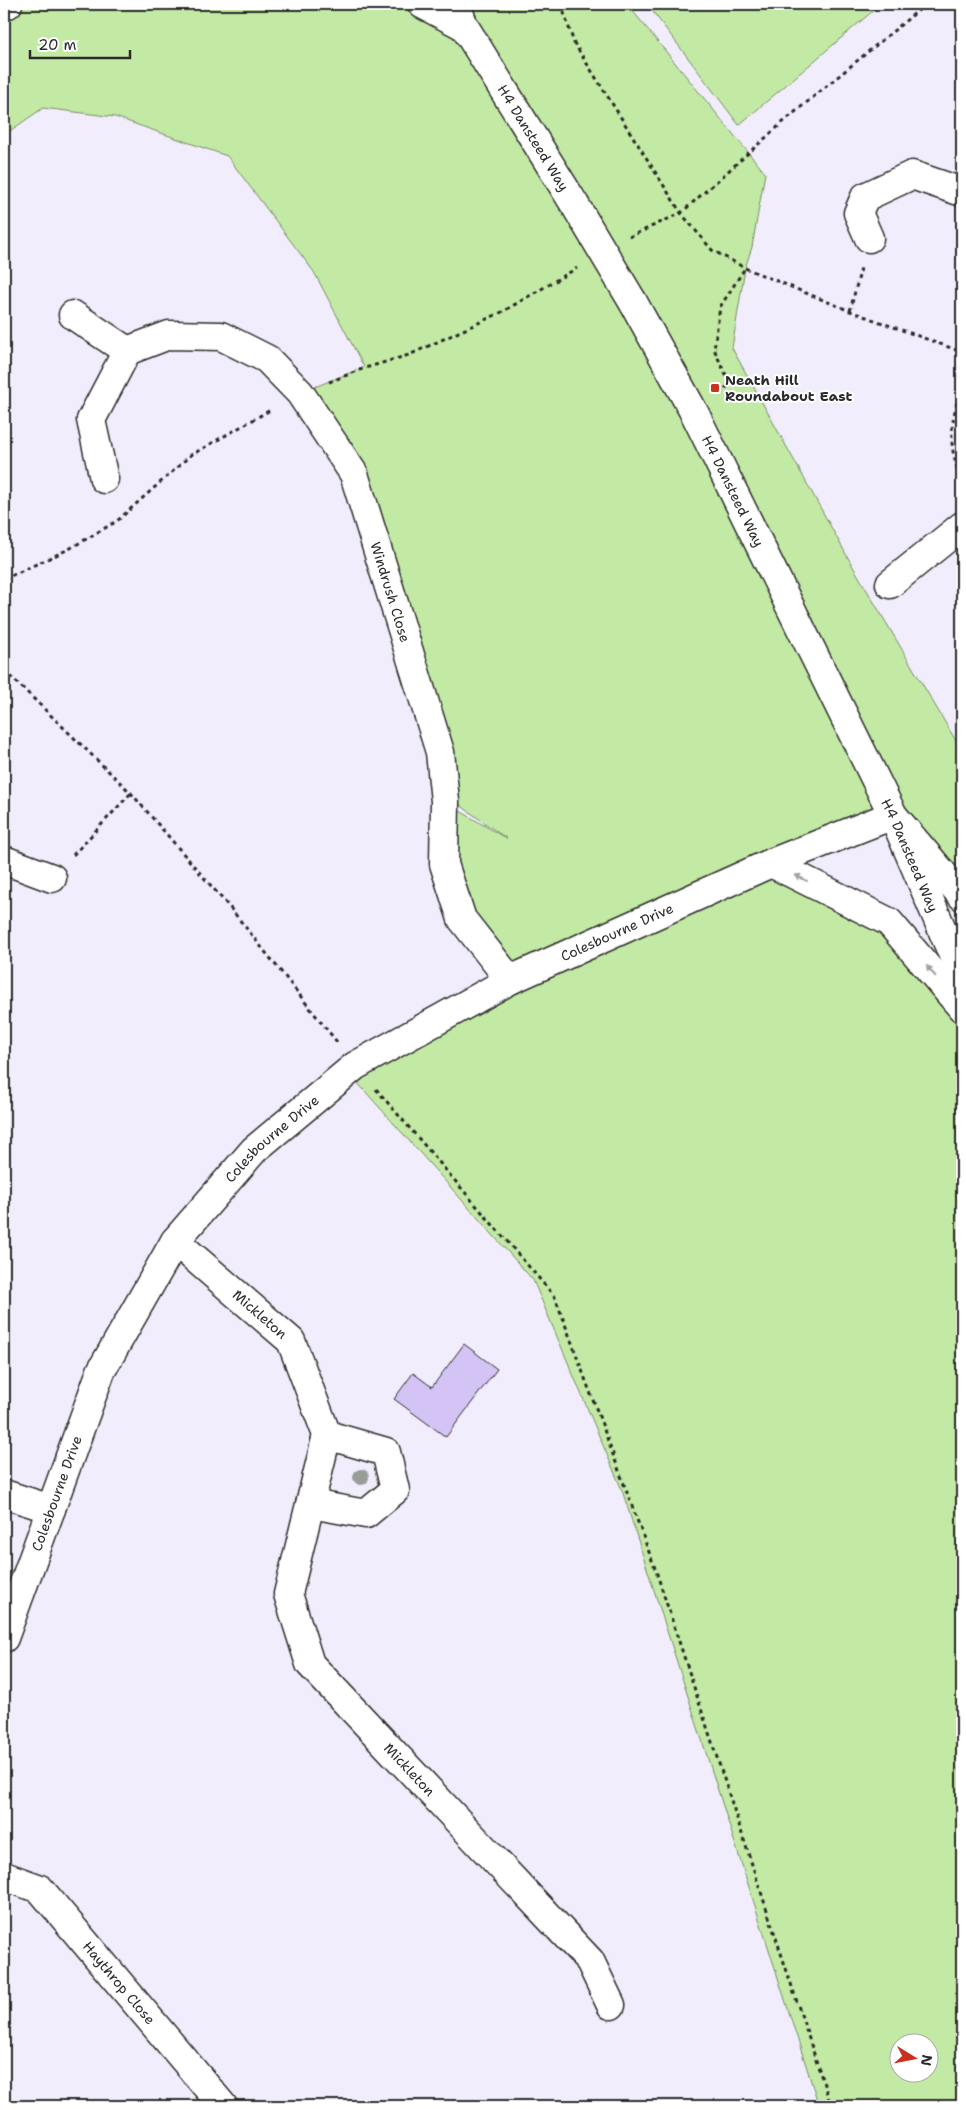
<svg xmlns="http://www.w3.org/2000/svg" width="966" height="2110" font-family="'Shantell Sans',sans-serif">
<rect width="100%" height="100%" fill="#f2edfc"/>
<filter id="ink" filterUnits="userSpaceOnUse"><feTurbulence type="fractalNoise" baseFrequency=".02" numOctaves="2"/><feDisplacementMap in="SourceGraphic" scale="10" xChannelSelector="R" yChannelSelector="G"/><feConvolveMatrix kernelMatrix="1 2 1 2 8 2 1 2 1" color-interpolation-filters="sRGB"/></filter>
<g filter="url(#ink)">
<!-- green -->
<g fill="#c3eaa4" stroke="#778a68" fill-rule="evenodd">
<path d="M4 4H627L765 173 752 247 745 268 732 348 852 565 962 751V896L893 815 772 863 889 922 962 1008V2106H819L622 1490 533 1280 348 1072 510 980 444 864 455 808 507 839 460 805 446 750 368 513 300 393 364 367 314 272 227 156 115 117 43 108 4 135ZM898 2042H928V2072H898Z"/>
<polygon points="647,4 881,4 739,125"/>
</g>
<!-- building -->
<polygon fill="#d4c4f5" stroke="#2b2b2b" points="464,1344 497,1369 446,1437 394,1399 413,1373 432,1387"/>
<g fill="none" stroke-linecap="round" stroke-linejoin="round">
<!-- minor casing -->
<g stroke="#2b2b2b" stroke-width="31">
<g id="minor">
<polyline points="422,4 464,26"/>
<path id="s1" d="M456 4 464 26 575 205"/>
<polyline points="4,6 8,4"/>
<polyline points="869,238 858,213 865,197 912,175 962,192"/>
<path id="s2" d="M633 302 695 414 893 815 962 976"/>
<polyline points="73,315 127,351"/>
<path id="s3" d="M104 479 91 420 127 351 169 335 221 336 267 359 300 393 354 474 440 752 445 801 444 864 462 919 510 980"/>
<polyline points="890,584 962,526"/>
<polyline points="4,860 52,878"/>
<polyline points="771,863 889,922 962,1008"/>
<path id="s4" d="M175 1241 291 1341 327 1435 288 1594 310 1664 590 1961 611 2005"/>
<polyline points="4,1494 51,1509"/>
<polyline points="311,1504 366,1514 395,1490 386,1452 327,1435"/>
<path id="s5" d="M4 1638 101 1371 175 1241 254 1150 355 1066 510 980 771 863 893 815 962 896"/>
<path id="s6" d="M4 1876 40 1889 223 2106"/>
</g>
</g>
<!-- path -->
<g stroke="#2b2b2b" stroke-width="3" stroke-dasharray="4 4" stroke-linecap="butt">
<polyline points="561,4 574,43 681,213 712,250 745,268 850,311 962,352"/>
<polyline points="629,237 681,213 789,117 926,4"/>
<polyline points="850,311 861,268"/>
<polyline points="329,382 365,368 409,355 502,312 577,268"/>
<path d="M962 387C950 423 947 445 962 481"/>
<polyline points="719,394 730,384 714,349 720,307 745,268"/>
<polyline points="4,579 69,549 117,521 191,455 272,409"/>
<polyline points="4,670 131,793 231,909 337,1042"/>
<polyline points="73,855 131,793"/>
<polyline points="376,1089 555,1297 656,1571 831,2106"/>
</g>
<!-- minor -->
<use href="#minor" stroke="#fff" stroke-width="28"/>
<!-- minor-bridge casing -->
<g stroke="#2b2b2b" stroke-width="31" stroke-linecap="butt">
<polyline id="minor-bridge" points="575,205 633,302"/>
</g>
<!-- minor-bridge -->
<use href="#minor-bridge" stroke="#fff" stroke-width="28"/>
</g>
<!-- trees -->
<circle fill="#999d9a" cx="361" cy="1477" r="8"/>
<!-- one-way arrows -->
<defs><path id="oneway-solid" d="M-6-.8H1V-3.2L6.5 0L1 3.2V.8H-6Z" transform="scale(1.25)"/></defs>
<g fill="#a0a0a0">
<use href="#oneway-solid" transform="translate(801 878) rotate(-154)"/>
<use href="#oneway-solid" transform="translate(931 971) rotate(-130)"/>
</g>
</g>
<!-- markers -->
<rect fill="#c8321e" stroke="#fff" stroke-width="2" x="710" y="383" width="10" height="10" rx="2.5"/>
<g text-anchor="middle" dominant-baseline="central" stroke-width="4" stroke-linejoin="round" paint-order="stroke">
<!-- street labels -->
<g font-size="14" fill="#2b2b2b" stroke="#fff">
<text stroke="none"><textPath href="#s1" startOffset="155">H4 Dansteed Way</textPath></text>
<text stroke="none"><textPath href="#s2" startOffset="214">H4 Dansteed Way</textPath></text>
<text stroke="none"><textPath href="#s3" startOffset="555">Windrush Close</textPath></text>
<text stroke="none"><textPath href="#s2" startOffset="619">H4 Dansteed Way</textPath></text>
<text stroke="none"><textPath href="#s5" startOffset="980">Colesbourne Drive</textPath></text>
<text stroke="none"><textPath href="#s5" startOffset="575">Colesbourne Drive</textPath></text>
<text stroke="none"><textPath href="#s4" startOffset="112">Mickleton</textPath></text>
<text stroke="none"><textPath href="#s5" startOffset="154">Colesbourne Drive</textPath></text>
<text stroke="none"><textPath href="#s4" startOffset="636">Mickleton</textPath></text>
<text stroke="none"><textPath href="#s6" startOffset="161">Haythrop Close</textPath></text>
</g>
<!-- poi labels -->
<g font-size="14" font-weight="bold" fill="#2b2b2b" stroke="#fff" text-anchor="start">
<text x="725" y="380">Neath Hill<tspan x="725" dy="16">Roundabout East</tspan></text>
</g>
</g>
<!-- margin -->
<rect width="966" height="2110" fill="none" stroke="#fff" stroke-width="20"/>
<rect x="10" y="10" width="946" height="2090" fill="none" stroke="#2b2b2b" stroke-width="2" filter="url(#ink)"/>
<!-- north arrow -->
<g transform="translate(914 2058) rotate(100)"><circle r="24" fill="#ffffff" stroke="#aaaaaa"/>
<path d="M0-4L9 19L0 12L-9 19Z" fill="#c8321e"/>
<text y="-8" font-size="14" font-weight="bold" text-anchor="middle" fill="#2b2b2b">N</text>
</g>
<!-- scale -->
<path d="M30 50v8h100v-8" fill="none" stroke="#2b2b2b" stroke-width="2.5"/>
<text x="38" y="50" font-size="15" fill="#2b2b2b" stroke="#ffffff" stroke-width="4" paint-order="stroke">20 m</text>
</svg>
